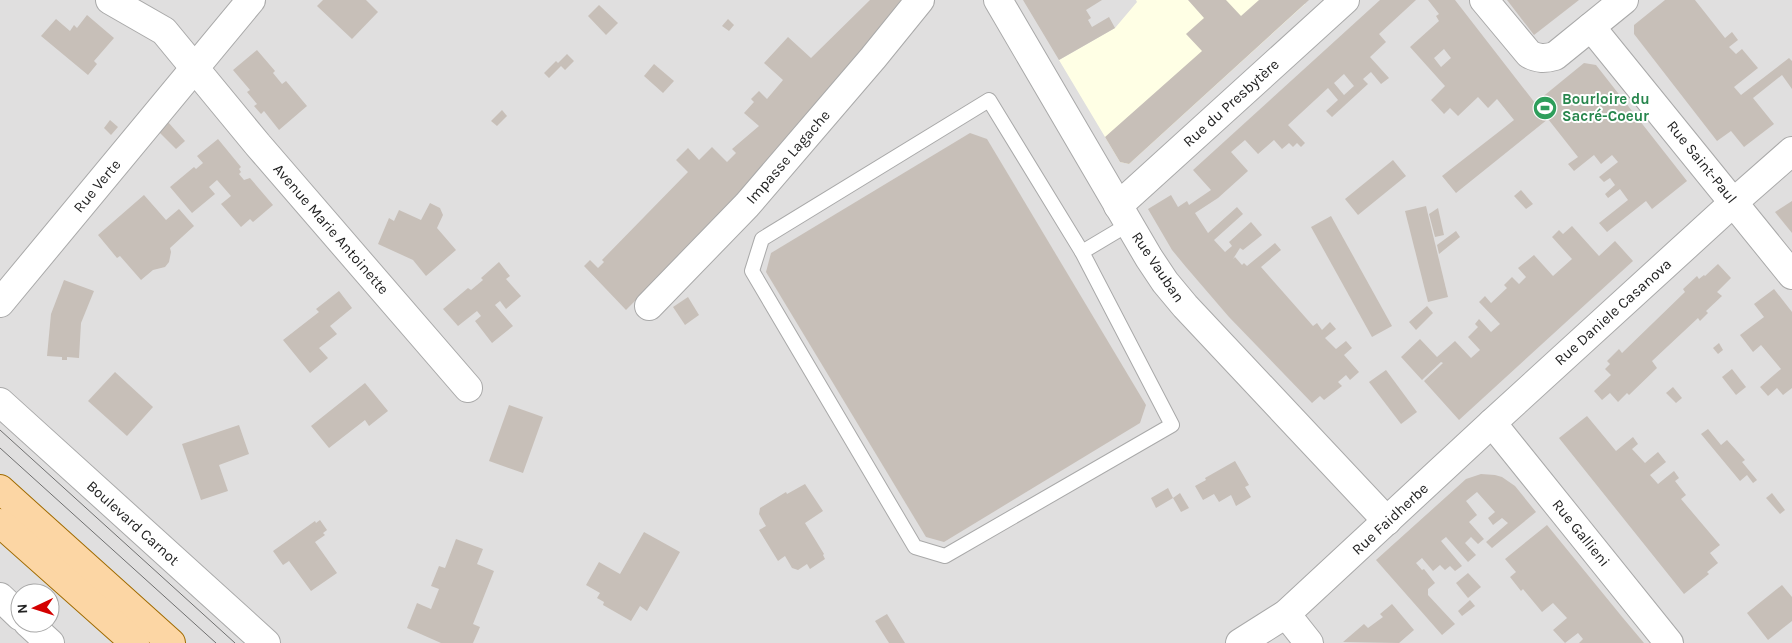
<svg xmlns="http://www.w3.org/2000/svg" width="1792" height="643" font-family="Karla,sans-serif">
<rect width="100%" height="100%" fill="#f2efe9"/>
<!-- residential -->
<path fill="#e0dfdf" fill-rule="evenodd" d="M0 0H1792V643H0ZM20 593H50V623H20Z"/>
<!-- education -->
<polygon fill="#ffffe5" points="1136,0 1301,0 1305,4 1129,164 1120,162 1059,60 1115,28 1137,2"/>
<!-- building -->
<g fill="#c7bfb8" fill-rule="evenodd">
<polygon points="323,0 366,0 378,12 352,39 317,6"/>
<polygon points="870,0 907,0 750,185 626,310 584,266 590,260 598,268 604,262 602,260 688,172 676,160 688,148 699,160 712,147 727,162 736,153 732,149 759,126 744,113 754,102 751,99 759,91 767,99 783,80 764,63 788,37 811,58"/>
<polygon points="1023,0 1102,0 1086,10 1091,18 1088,20 1092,27 1109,17 1115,28 1059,60"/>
<polygon points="1188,0 1226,0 1241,16 1259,0 1309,0 1129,164 1120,162 1105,137 1202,51 1186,34 1204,18"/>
<path d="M1380 0H1416L1379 34 1386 42 1370 57 1389 78 1381 84 1371 72 1363 79 1368 84 1332 117 1326 111 1338 100 1328 88 1288 125 1305 143 1301 147 1297 143 1293 147 1289 143 1282 149 1274 140 1258 154 1245 140 1231 152 1248 171 1218 198 1195 213 1208 233 1237 207 1243 214 1214 240 1225 252 1232 246 1229 242 1251 222 1262 235 1243 250 1240 248 1233 259 1235 257 1242 265 1244 263 1247 266 1275 243 1281 250 1261 267 1313 326 1317 323 1322 330 1330 322 1336 329 1325 338 1336 349 1346 341 1352 348 1344 355 1359 372 1350 380 1346 375 1338 382 1342 386 1324 400 1320 396 1312 403 1229 317 1186 267 1172 250 1148 209 1171 195 1178 207 1187 201 1189 205 1211 190 1193 170ZM1344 74 1354 86 1344 95 1334 83Z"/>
<path d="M1428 0H1455L1535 103 1584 63 1596 65 1687 181 1652 209 1646 201 1607 232 1599 223 1628 200 1620 189 1608 198 1605 194 1615 185 1610 178 1604 182 1599 177 1618 162 1612 155 1601 164 1594 155 1574 171 1568 164 1578 157 1548 119 1456 193 1442 176 1514 120 1497 99 1488 108 1478 97 1458 116 1450 108 1444 114 1431 100 1445 86 1410 47 1439 21 1436 16 1439 14ZM1444 49 1451 58 1441 67 1434 58Z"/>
<polygon points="1507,0 1579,0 1534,35"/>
<polygon points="1665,0 1695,0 1725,38 1732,32 1738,40 1729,47 1736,54 1742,49 1758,68 1734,87 1741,95 1789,58 1792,61 1792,89 1782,75 1753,98 1774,124 1744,147 1731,131 1717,141 1634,34 1634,25"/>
<polygon points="599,5 618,23 606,35 588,16"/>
<polygon points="87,15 114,38 94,61 97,64 88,75 41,36 56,19 70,31 74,25 77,28"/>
<polygon points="728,19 734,25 729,31 722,26"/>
<polygon points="257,50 275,71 273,73 282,84 286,81 307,106 279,130 264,111 261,114 254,106 257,104 247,92 250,90 233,70"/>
<polygon points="567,54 574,61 565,70 561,66 549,78 544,73 556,61 558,63"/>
<polygon points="654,64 674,81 663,93 644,76"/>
<polygon points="502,110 507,116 497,126 491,121"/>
<polygon points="110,120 118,127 111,135 104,128"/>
<polygon points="167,121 185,141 176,149 159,132"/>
<polygon points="970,133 987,139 1146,405 1140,423 944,542 926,537 766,272 771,253"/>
<polygon points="218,139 241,167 239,169 241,172 239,174 244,180 250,178 273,205 253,222 250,219 241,227 221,204 231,196 217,180 209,187 215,194 192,213 170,187 194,167 196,169 203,163 197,156"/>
<polygon points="1393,160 1406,176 1358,215 1345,199"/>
<polygon points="1521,190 1533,204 1526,209 1514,196"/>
<polygon points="144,195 166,220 179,209 194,226 170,248 171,252 169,262 165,267 153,270 141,280 120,256 117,258 98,235"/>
<polygon points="1792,201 1792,233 1775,212"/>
<polygon points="430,203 440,208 443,215 437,228 456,250 426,276 413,260 378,244 389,218 394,221 399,210 421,220"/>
<polygon points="1426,206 1448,297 1428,302 1405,211"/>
<polygon points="1438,208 1444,235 1435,237 1429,214"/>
<polygon points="1331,216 1392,326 1372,337 1311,227"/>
<polygon points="1572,226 1599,256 1615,241 1633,261 1459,420 1424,381 1443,363 1441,362 1422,380 1401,357 1420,339 1437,357 1455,341 1471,358 1480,350 1468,337 1478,327 1475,324 1479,319 1491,332 1500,324 1479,302 1485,296 1491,303 1507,288 1504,285 1512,277 1519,284 1526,277 1518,268 1534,255 1553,276 1572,259 1552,237 1559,230 1563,234"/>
<polygon points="1456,231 1460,237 1439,254 1437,245"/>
<polygon points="499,262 510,276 506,279 521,296 506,309 500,301 495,305 513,326 492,343 475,321 481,316 477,311 458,326 443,309 468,288 471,290 483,280 481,278"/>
<polygon points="1718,264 1731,278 1717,292 1722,296 1706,311 1708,313 1700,321 1698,318 1652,361 1657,368 1629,395 1627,393 1618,402 1610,393 1602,400 1594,391 1611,375 1605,369 1610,364 1607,361 1619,349 1622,353 1685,292 1683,289 1697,276 1699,279 1704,275 1705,276"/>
<polygon points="64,280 94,291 81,323 79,358 67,357 67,360 62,360 62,357 47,356 51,314"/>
<polygon points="1774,289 1792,312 1792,388 1783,395 1777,388 1768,396 1760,387 1781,369 1761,345 1753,352 1740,335 1764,317 1754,304"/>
<polygon points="339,291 352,308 330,326 337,334 319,348 328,358 310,373 283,340 319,312 316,309"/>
<polygon points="688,297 699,315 685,325 673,307"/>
<polygon points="1427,306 1433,313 1416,330 1409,322"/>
<polygon points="1719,343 1723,350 1718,354 1713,348"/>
<polygon points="1732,369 1746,387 1736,395 1722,377"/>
<polygon points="1386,370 1417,412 1401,424 1369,382"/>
<polygon points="115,372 153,407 127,436 88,401"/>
<polygon points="365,383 388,411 369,426 365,420 329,448 311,426"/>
<polygon points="1673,387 1682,398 1676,403 1666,393"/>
<polygon points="509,405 543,417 523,473 489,461"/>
<polygon points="1587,416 1616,451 1633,437 1638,444 1632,449 1645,463 1658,452 1666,462 1650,475 1658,484 1674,471 1679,478 1675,481 1686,495 1681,499 1720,545 1710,553 1718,563 1707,572 1709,574 1684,594 1559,438"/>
<polygon points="239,425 249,454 219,465 228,491 201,500 182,444"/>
<polygon points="1708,429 1721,445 1727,440 1745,460 1742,462 1757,480 1753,483 1747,475 1740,481 1701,434"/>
<polygon points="1235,461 1249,485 1245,487 1251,497 1236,506 1231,495 1219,502 1214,494 1203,500 1195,486 1206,480 1205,478"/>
<polygon points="1481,474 1495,475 1502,477 1515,486 1536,512 1492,548 1486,542 1508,523 1502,518 1493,525 1488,518 1495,512 1477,492 1466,501 1477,515 1469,522 1484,539 1478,544 1471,537 1465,543 1476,555 1468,562 1446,537 1441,541 1462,566 1455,571 1450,566 1445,570 1440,565 1433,571 1422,558 1416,563 1422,570 1424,569 1435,583 1428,589 1428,595 1455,624 1442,635 1376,560 1466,479"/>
<polygon points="805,484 823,511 805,523 824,554 823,555 825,559 810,569 807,564 798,570 792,568 785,556 778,561 759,530 766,526 759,514 760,508 786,492 787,494"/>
<polygon points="1168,488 1173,498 1156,508 1151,498"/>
<polygon points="1180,493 1189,508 1181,512 1173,498"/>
<polygon points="1772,493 1785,510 1780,514 1766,498"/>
<polygon points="320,520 327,530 323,533 325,535 315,542 337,573 311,591 289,561 283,565 273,551 315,521 316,523"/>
<polygon points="1547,525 1623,618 1644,643 1579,643 1583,639 1578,633 1565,643 1553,630 1567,618 1553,603 1542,612 1523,589 1521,591 1510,577 1516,572 1505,559"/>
<polygon points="644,532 680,552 647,611 640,606 631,621 603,605 604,602 597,598 600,593 586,585 599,562 620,574"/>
<polygon points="456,539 483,549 477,564 494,571 473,624 480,627 473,643 441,643 407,628 417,603 431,609 439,589 431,586 439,566 445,568"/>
<polygon points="1468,573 1481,587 1468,598 1456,583"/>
<polygon points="1782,585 1792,597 1792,621 1768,640 1747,613"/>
<polygon points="1470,600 1475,606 1462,616 1458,611"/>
<polygon points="1392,604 1414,630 1399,643 1343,642 1364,624 1368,628 1383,617 1380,614"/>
<polygon points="887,614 905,643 889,643 875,621"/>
</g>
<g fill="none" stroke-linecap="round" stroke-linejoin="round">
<!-- service casing -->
<g stroke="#a9a9a9" stroke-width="16">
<g id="service">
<polygon points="989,100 1082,252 1172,425 945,556 915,547 752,271 762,239"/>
<polyline points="1082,252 1129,224"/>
</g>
</g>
<!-- minor casing -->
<g stroke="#a9a9a9" stroke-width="30">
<g id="minor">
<polyline points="110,0 164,31 258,145 468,388"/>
<path d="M1484 0 1529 54C1538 59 1545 59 1555 56L1624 0"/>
<polyline points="1591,27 1792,275"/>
<polyline points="1118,206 1345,0"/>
<polyline points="0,303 251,0"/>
<polyline points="649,306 747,205 873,58 920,0"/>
<polyline points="1286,614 1309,643"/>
</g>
</g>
<!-- tertiary casing -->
<g stroke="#a9a9a9" stroke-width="30">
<g id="tertiary">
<polyline points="998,0 1149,258 1165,282 1185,306 1387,521"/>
<polyline points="0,402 266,643"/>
<polyline points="1492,423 1669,643"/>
<polyline points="0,597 20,616"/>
<polyline points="28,623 50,643"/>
<polyline points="1240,643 1286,614 1492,423 1734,202 1792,151"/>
</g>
</g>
<!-- primary casing -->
<g stroke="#a06b00" stroke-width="30">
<g id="primary">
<polyline points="0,489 171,643"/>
<polyline points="0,523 135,643"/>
</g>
</g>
<!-- service -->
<use href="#service" stroke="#fff" stroke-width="14"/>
<!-- minor -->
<use href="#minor" stroke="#fff" stroke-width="28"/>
<!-- tertiary -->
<use href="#tertiary" stroke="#fff" stroke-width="28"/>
<!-- primary -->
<use href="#primary" stroke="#fcd6a4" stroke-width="28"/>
<!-- tram -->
<g stroke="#707070" stroke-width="1">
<polyline points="0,430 235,643"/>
<polyline points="0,448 216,643"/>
</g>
</g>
<!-- icons -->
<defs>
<g id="stadium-disc" transform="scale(1.25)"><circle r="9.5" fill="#2e9e5b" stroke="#fff"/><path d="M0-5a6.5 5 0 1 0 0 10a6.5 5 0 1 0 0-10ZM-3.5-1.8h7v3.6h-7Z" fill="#fff"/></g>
</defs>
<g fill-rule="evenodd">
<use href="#stadium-disc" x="1545" y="108"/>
</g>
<g text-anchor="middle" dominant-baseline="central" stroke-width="4" stroke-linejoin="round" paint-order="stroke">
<!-- leisure labels -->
<g font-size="15" font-weight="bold" fill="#27864d" stroke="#fff" text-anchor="start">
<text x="1562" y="99">Bourloire du<tspan x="1562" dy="17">Sacré-Coeur</tspan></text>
</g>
<!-- street labels -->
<g font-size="15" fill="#222" stroke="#fff">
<text transform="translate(1231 103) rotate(-42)">Rue du Presbytère</text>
<text transform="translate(788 157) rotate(-49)">Impasse Lagache</text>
<text transform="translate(1702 162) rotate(51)">Rue Saint-Paul</text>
<text transform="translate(97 186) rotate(-50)">Rue Verte</text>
<text transform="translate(331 229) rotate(49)">Avenue Marie Antoinette</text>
<text transform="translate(1158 267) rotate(56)">Rue Vauban</text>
<text transform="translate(1613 312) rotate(-42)">Rue Daniele Casanova</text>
<text transform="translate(1390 519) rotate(-43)">Rue Faidherbe</text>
<text transform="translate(133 523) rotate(42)">Boulevard Carnot</text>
<text transform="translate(1581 533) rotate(51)">Rue Gallieni</text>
</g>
</g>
<!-- north arrow -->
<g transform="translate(35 608) rotate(266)"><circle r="24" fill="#ffffff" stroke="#a7a7a7"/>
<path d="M0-4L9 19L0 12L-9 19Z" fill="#d40000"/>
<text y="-8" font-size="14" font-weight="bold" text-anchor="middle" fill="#222222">N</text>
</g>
</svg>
